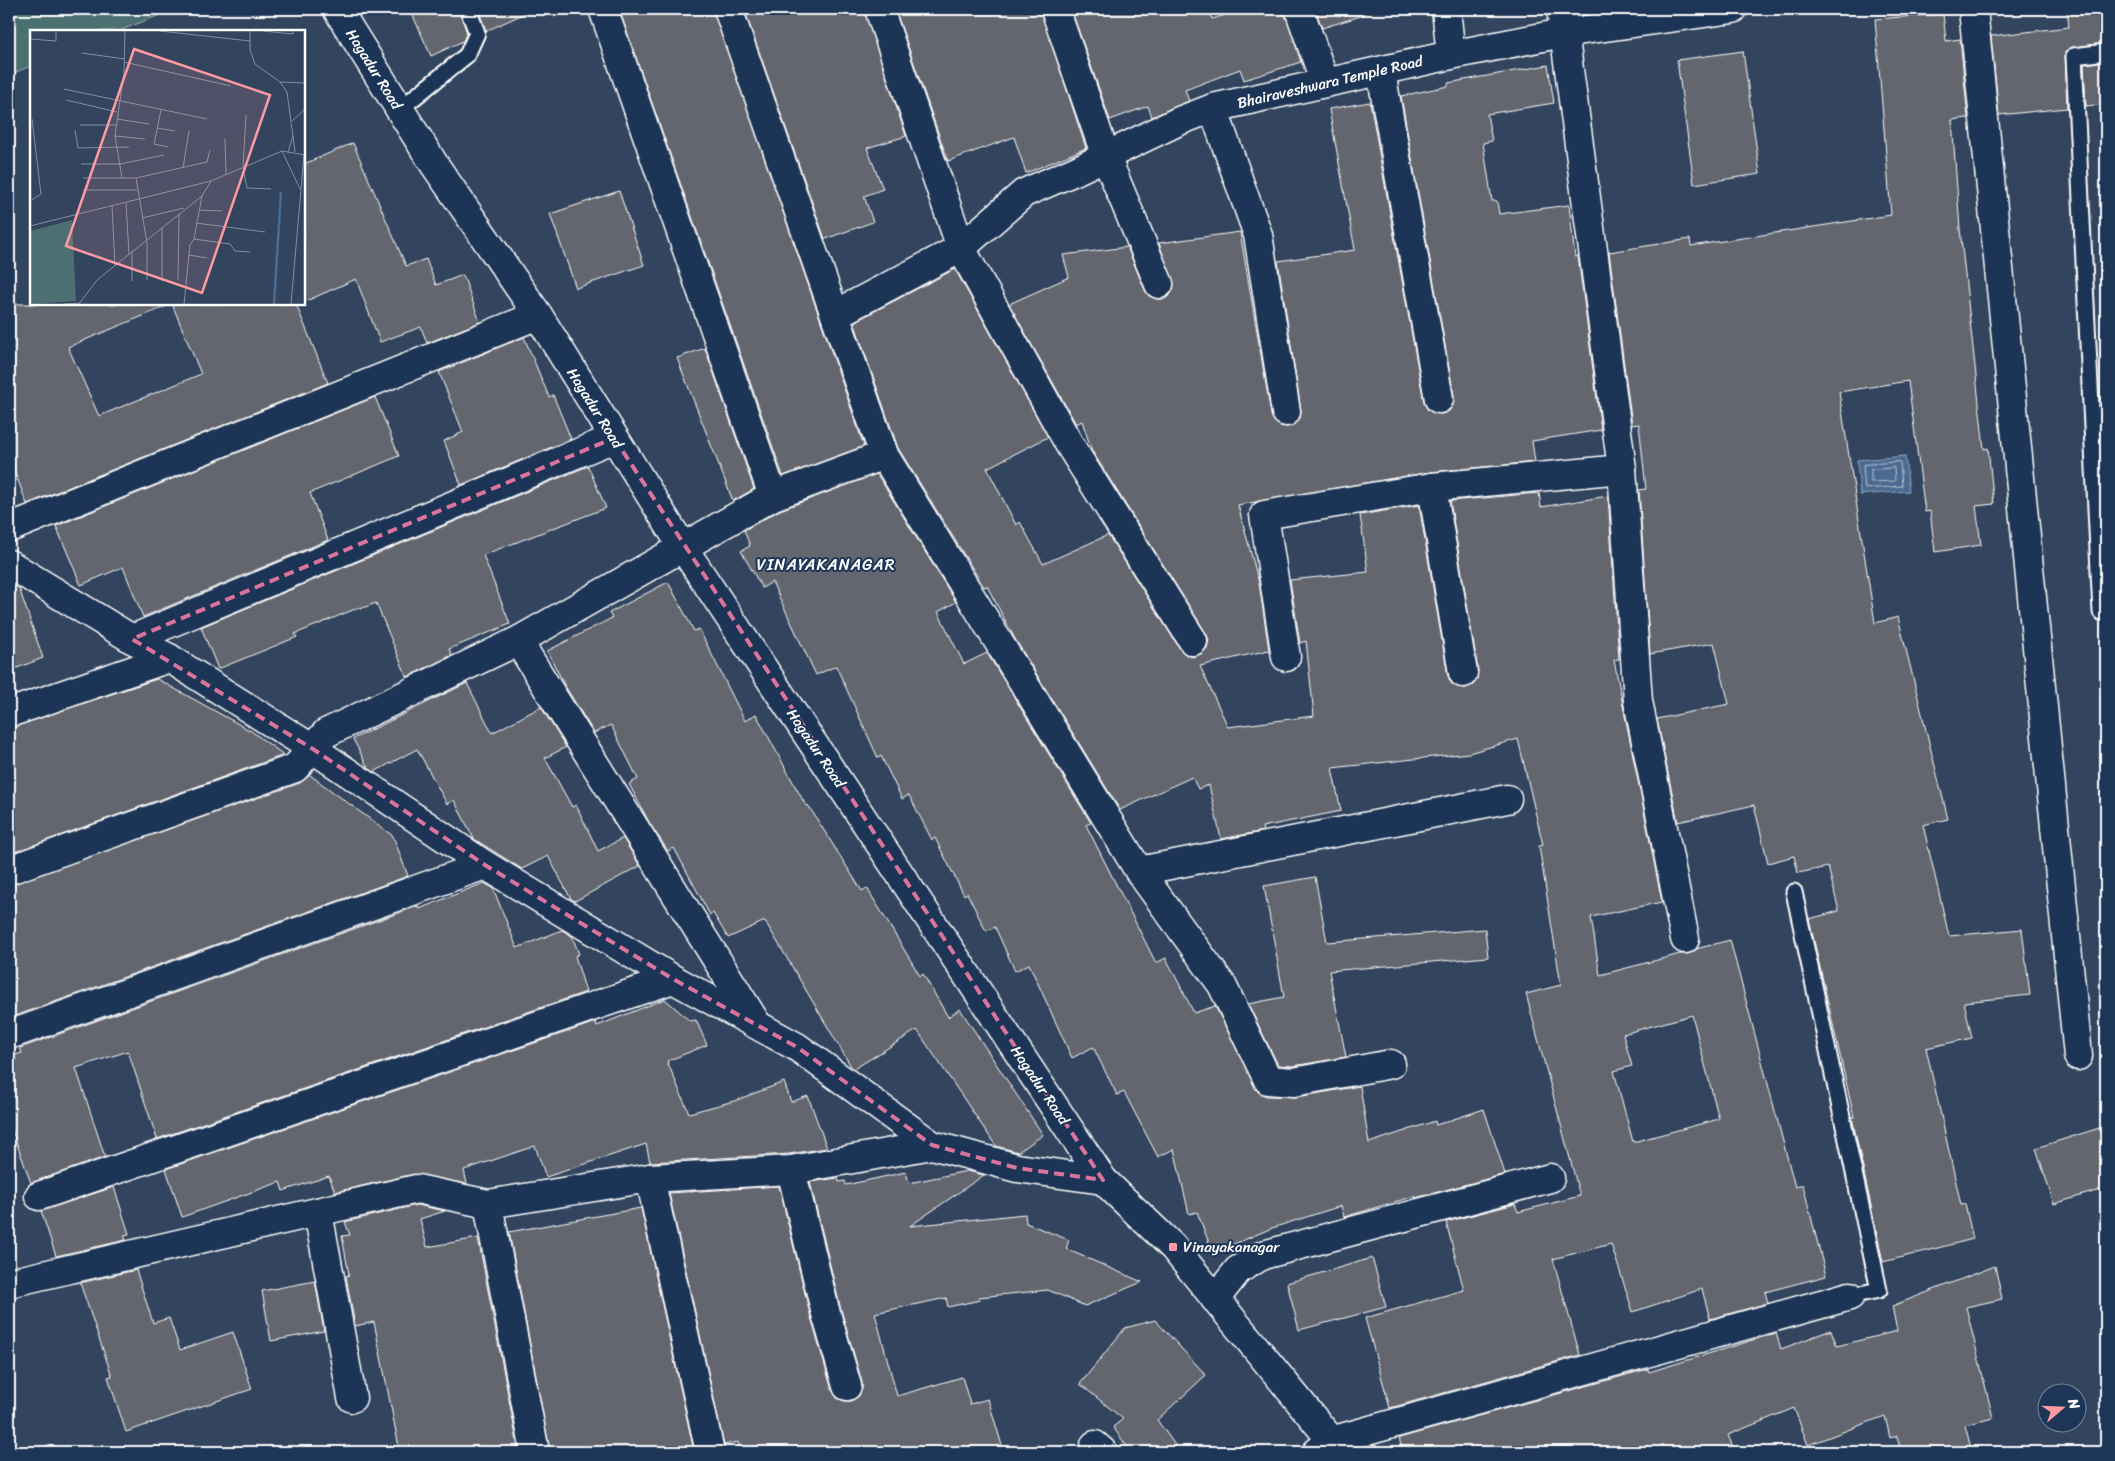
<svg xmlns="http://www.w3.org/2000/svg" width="2115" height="1461" font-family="Sriracha,sans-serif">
<rect width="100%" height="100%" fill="#32445e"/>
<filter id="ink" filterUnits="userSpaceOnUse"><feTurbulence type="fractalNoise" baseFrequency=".02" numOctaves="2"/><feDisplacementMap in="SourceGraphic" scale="10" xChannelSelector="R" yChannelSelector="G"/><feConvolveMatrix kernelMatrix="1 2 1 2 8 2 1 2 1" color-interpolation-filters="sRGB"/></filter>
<g filter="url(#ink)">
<!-- green -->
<polygon fill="#4c6f71" stroke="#a6b7b8" points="9,9 175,9 119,31 31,31 31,66 9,75"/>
<!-- water -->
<polygon fill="#4b6b91" stroke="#93a6bd" points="1905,456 1909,491 1860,495 1857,460"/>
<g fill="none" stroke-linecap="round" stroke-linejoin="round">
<!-- shore -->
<g stroke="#b7c4d3" stroke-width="1">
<polygon points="1900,462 1902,486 1865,489 1863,465"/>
<polygon points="1894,468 1895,481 1871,482 1871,470"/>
</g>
</g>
<!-- building -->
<g fill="#64666e" stroke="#fff" fill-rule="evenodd">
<polygon points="410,9 459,9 467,33 463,41 431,56"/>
<polygon points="478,9 534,9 486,31"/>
<polygon points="619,9 713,9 864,446 783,476"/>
<polygon points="744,9 864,9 906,136 867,148 883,189 864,196 873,222 825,239"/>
<polygon points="895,9 1040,9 1086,148 1026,173 1014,137 948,161"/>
<polygon points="1071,9 1208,9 1212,19 1245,9 1284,9 1301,62 1244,80 1240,69 1185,90 1189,101 1152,117 1148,106 1110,120"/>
<polygon points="1315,9 1363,9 1364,15 1322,28"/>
<polygon points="2067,9 2106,9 2106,43 2073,47 2065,52 2067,108 1999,115 1991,36 2069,27"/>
<polygon points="1943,14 1946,41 1960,39 1968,118 1952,120 1960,229 1984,449 1988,448 1994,504 1976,506 1981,545 1935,552 1930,511 1925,512 1908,381 1839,392 1875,623 1898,617 1948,819 1923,825 1949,936 2022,929 2030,995 1964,1002 1972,1038 1926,1048 1961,1205 1965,1204 1973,1239 1883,1262 1852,1117 1854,1117 1809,919 1839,911 1828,867 1798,873 1794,856 1768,863 1754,805 1678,822 1657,719 1729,704 1714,643 1650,654 1639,490 1646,489 1639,424 1632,425 1609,252 1690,239 1691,246 1891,215 1875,19"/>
<polygon points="1743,51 1760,174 1694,184 1677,60"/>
<polygon points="2106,61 2106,104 2086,106 2084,64"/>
<path d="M1548 65 1554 103 1487 114 1492 141 1483 143 1492 201H1497L1499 214 1569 205 1575 257 1578 256 1601 430 1532 441 1535 462 1430 472 1238 505 1259 583 1269 650 1200 666 1228 727 1314 716 1306 641 1300 643 1290 580 1368 572 1360 515 1419 505 1448 676 1451 683 1457 687 1466 688 1473 685 1477 679 1478 670 1450 501 1539 493 1541 507 1608 496 1619 659 1614 660 1662 902 1591 917 1600 975 1680 954H1688L1696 949 1730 940 1795 1187 1803 1185 1826 1276 1765 1292 1768 1303 1710 1319 1702 1289 1633 1312 1611 1244 1553 1259 1580 1355 1390 1408 1365 1318 1464 1290 1446 1222 1515 1204 1518 1212 1580 1196 1526 994 1561 985 1539 846 1543 845 1518 739 1469 753 1332 768 1341 811 1262 827 1263 831 1221 839 1209 785 1198 789 1192 777 1120 810 1015 639 987 586 984 587 898 448 854 322 955 269 1048 437 987 468 1016 525 1020 522 1043 564 1108 535 1180 649 1186 655 1193 657 1201 654 1207 648 1209 640 1206 633 1092 451 1082 421 1076 424 1009 304 1069 277 1063 255 1127 247 1145 290 1149 296 1157 299H1165L1171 294 1174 286 1159 243 1240 232 1271 414 1274 421 1280 426 1288 427 1295 424 1300 418 1301 410 1278 261 1355 250 1329 109 1370 102 1424 402 1427 409 1433 413 1442 414 1449 411 1453 405 1454 396 1401 96 1448 86V83ZM1692 1015 1719 1119 1633 1142 1614 1071 1632 1066 1623 1034Z"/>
<polygon points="353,143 406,266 426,259 436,285 463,275 480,322 427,343 421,327 380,342 356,279 304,302 304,164"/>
<polygon points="619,191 644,265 576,288 550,214"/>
<path d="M9 304H296L328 383 27 504 9 457ZM172 304 201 374 99 416 68 347Z"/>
<polygon points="524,337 549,397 553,395 571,439 461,485 444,441 463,432 439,372"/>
<polygon points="705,348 754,489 733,501 677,358"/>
<polygon points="375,397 399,456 310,493 328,540 143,617 123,567 81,585 56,526"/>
<polygon points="588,466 606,508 483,555 510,624 449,649 452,655 407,677 376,603 360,609 360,607 295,634 297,637 218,669 201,627"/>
<polygon points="877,474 956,602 938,612 964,664 987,653 1091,823 1086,825 1156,963 1166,958 1194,1013 1215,1006 1259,1093 1267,1096 1297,1097 1360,1086 1369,1143 1435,1121 1436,1125 1484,1109 1505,1174 1415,1198 1415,1196 1344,1217 1341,1206 1272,1228 1213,1253 1197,1212 1189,1214 1174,1149 1158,1157 1124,1092 1117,1095 1093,1047 1072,1058 1029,964 1015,971 995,927 986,931 967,893 964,895 935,838 932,840 909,795 902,799 881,756 878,758 836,666 816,675 772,582 762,588 741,551 750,546 744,530 780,510"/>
<polygon points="9,582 19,588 43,658 9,671"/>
<polygon points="668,582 694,631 699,629 745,721 756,714 806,806 808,805 862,891 867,888 920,976 923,974 948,1017 960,1009 1043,1135 1018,1152 996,1146 917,1030 854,1069 852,1068 765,921 728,938 713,913 710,915 674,848 668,851 650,824 629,784 638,779 611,725 594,733 565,686 547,651 612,618 609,613"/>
<polygon points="157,679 251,731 284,755 9,854 9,728"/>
<polygon points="467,683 492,733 541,707 566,747 545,758 572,807 576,805 598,851 623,838 640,866 575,901 571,899 548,856 522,869 474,839 454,800 447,804 417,749 374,772 368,768 353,739"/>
<polygon points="310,775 393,836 408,876 12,1017 9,1006 9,885 300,783"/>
<polygon points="1315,877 1327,942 1485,929 1488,957 1329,971 1346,1057 1293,1066 1278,1065 1248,1004 1284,997 1264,886"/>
<polygon points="484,883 493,888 517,948 562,930 572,936 579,954 575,956 586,992 157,1139 128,1051 76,1068 105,1157 31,1183 9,1122 9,1057 22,1053 20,1048 418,906 419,909"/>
<polygon points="665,999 690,1021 696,1020 707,1045 667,1061 689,1113 734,1101 784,1082 791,1102 808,1096 827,1148 789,1154 650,1162 646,1144 546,1177 535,1146 464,1170 467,1184 414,1174 335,1192 329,1176 283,1191 280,1182 182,1217 166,1169 596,1022 597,1026"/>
<polygon points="2106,1126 2106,1188 2054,1204 2036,1148"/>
<polygon points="967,1171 984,1175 910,1226 1025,1214 1026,1223 1069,1240 1066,1249 1142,1282 1085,1306 1048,1290 979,1297 980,1300 948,1307 946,1298 875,1313 897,1396 962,1377 970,1404 988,1399 1004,1452 741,1452 738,1442 724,1445 669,1193 779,1186 810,1314 832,1390 837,1398 844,1401 851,1401 859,1396 862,1389 862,1382 840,1306 810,1182 838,1178 839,1182 845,1181 846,1185 906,1172 909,1183"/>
<polygon points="114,1187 129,1234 124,1235 126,1240 56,1256 41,1211"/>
<polygon points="417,1205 445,1211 420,1219 427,1247 478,1238 519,1452 400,1452 374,1322 355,1326 346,1276 349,1275 342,1236 350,1235 345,1222"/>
<polygon points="641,1208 694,1451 550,1452 509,1232"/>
<polygon points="1372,1258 1386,1307 1299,1330 1287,1283"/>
<polygon points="1995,1266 2002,1299 1966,1307 1993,1418 1965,1425 1972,1452 1901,1452 1897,1436 1890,1438 1885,1416 1808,1445 1794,1408 1728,1435 1735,1452 1403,1452 1399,1438 1648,1369 1649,1372 1776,1333 1781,1349 1831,1330 1837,1346 1897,1331 1892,1306"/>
<polygon points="136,1270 153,1323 169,1318 180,1350 233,1332 252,1389 126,1432 108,1377 112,1376 80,1283"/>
<polygon points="315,1281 324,1331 271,1341 262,1291"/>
<polygon points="1155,1320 1206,1375 1157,1420 1180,1452 1131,1452 1113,1427 1123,1419 1080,1384 1125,1328"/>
</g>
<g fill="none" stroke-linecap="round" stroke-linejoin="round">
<!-- lane casing -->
<g stroke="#fff" stroke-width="19">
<g id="lane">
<polyline points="400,109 467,55 477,33 468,9"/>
<polyline points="2101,612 2074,56 2106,52"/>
<polyline points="1794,892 1879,1290 1850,1296"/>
</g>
</g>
<!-- street casing -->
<g stroke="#fff" stroke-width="31">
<g id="street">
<polyline points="603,9 773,496"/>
<polyline points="728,9 884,455 1139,871 1222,985 1268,1080 1294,1082 1391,1064"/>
<polyline points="879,9 961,248 1069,444 1193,641"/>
<polyline points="1055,9 1106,157 1159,284"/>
<polyline points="1299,9 1325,83"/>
<polyline points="1446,9 1451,55"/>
<polyline points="1561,9 1622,469 1638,701 1685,939"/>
<polyline points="1973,9 2078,1056"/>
<polyline points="1381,72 1439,399"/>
<polyline points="1213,108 1258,235 1286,412"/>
<polyline points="836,314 961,248 1024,193 1075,171 1179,121 1213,108 1451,55 1563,33 1733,9"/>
<polyline points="1432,487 1463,673"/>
<polyline points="9,528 538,315"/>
<polyline points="9,564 132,639 169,658 313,749 485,865 673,979 797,1047 932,1145 1017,1168 1103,1180"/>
<polyline points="132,639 614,438"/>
<polyline points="516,642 525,652 755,1021"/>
<polyline points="1286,657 1264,515 1432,487 1622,469"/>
<polyline points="9,713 169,658"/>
<polyline points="9,870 295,768 326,733 516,642 773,496 884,455"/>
<polyline points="1139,871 1507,799"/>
<polyline points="9,1035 485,865"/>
<polyline points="791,1170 825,1310 847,1386"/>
<polyline points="650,1178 710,1452"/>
<polyline points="39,1196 673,979"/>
<polyline points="318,1212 352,1398"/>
<polyline points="9,1283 417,1189 488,1204"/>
<polyline points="1215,1299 1238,1270 1263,1255 1550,1178"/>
<polyline points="1095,1445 1103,1452"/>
<polyline points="535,1452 488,1204 650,1178 791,1170 932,1145"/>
<polyline points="1317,1452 1331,1441 1850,1296"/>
</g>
</g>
<!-- secondary casing -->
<g stroke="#fff" stroke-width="31">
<polyline id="secondary" points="337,9 434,164 538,315 682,546 1103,1180 1173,1247 1341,1452"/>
</g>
<!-- lane -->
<use href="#lane" stroke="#1d3557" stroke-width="15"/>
<!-- street -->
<use href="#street" stroke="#1d3557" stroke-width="28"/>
<!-- secondary -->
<use href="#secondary" stroke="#1d3557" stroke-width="28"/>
</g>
</g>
<!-- marked area -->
<path fill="none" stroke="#da749d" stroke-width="4" stroke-dasharray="10 6" stroke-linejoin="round" d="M614 438 1103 1180 1017 1168 932 1145 797 1047 673 979 485 865 313 749 132 639Z"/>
<!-- markers -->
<rect fill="#ff9aa2" stroke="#1d3557" stroke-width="2" x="1168" y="1242" width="10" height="10" rx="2.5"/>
<g text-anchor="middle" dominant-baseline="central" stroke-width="4" stroke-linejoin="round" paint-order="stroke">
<!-- street labels -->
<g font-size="15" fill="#fff" stroke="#1d3557">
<text transform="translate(374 69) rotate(58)">Hagadur Road</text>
<text transform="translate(1330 82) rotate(-13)">Bhairaveshwara Temple Road</text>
<text transform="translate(595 408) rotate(58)">Hagadur Road</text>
<text transform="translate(816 748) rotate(56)">Hagadur Road</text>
<text transform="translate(1040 1085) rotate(56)">Hagadur Road</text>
</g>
<!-- poi labels -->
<g font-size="15" fill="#fff" stroke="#1d3557" text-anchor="start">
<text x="1183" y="1247">Vinayakanagar</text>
</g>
<!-- neighbourhood labels -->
<g font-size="16" letter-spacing="1" fill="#fff" stroke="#1d3557">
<text x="826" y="564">VINAYAKANAGAR</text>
</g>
</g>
<!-- overview -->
<g transform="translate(30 30)">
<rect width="275" height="275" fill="#32445e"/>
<path d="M42 190 46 271 0 274V201Z" fill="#4c6f71"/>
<path fill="none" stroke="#4b6b91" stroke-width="2.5" d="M244 274 251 162"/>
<path fill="none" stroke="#848f9e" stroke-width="1" d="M130 1 220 11M220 1V20L225 34 250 52 257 62 265 122M233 1 263 4V1M0 9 26 11V1M52 23 95 29M94 32 201 56M250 52 275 53M34 59 177 89M36 70 87 82M131 80 124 114 138 117M216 85 213 138 217 158 241 159M87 89 119 94M262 91 275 79M50 95H86M127 98 145 101M45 100 48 118 99 117M85 106 115 109M195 109 196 144M252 121 270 159M258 122 263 106M51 134H90L134 125M153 138 159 101M53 148H106L177 132 180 120M92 148 85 106 94 42 95 1M106 148 117 213V250M53 160H107M172 166 164 209 200 214 205 221 220 222M0 171 11 164 2 89M96 173 99 224M82 176 85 236M170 180 192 181M112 188 154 178M166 193 235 202M0 196 181 151 252 121 275 125M132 198V251M159 225 177 228M148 250 149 184M102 251V221M34 274 50 273M49 274 67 250 172 166 181 151M154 274 160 215 164 209M261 274 274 125"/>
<path fill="#ff9aa2" fill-opacity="0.15" stroke="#ff9aa2" stroke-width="2.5" d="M104 19 240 65 172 263 36 216Z"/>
<rect width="275" height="275" fill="none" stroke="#fff" stroke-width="2.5"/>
</g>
<!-- margin -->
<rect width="2115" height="1461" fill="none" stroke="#1d3557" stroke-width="30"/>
<rect x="15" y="15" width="2085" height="1431" fill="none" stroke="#fff" stroke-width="2" filter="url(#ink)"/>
<!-- north arrow -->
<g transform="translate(2062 1408) rotate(71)"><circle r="24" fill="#1d3557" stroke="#77869a"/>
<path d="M0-4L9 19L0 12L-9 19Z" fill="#ff9aa2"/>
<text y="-8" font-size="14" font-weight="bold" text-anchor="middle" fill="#ffffff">N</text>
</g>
</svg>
